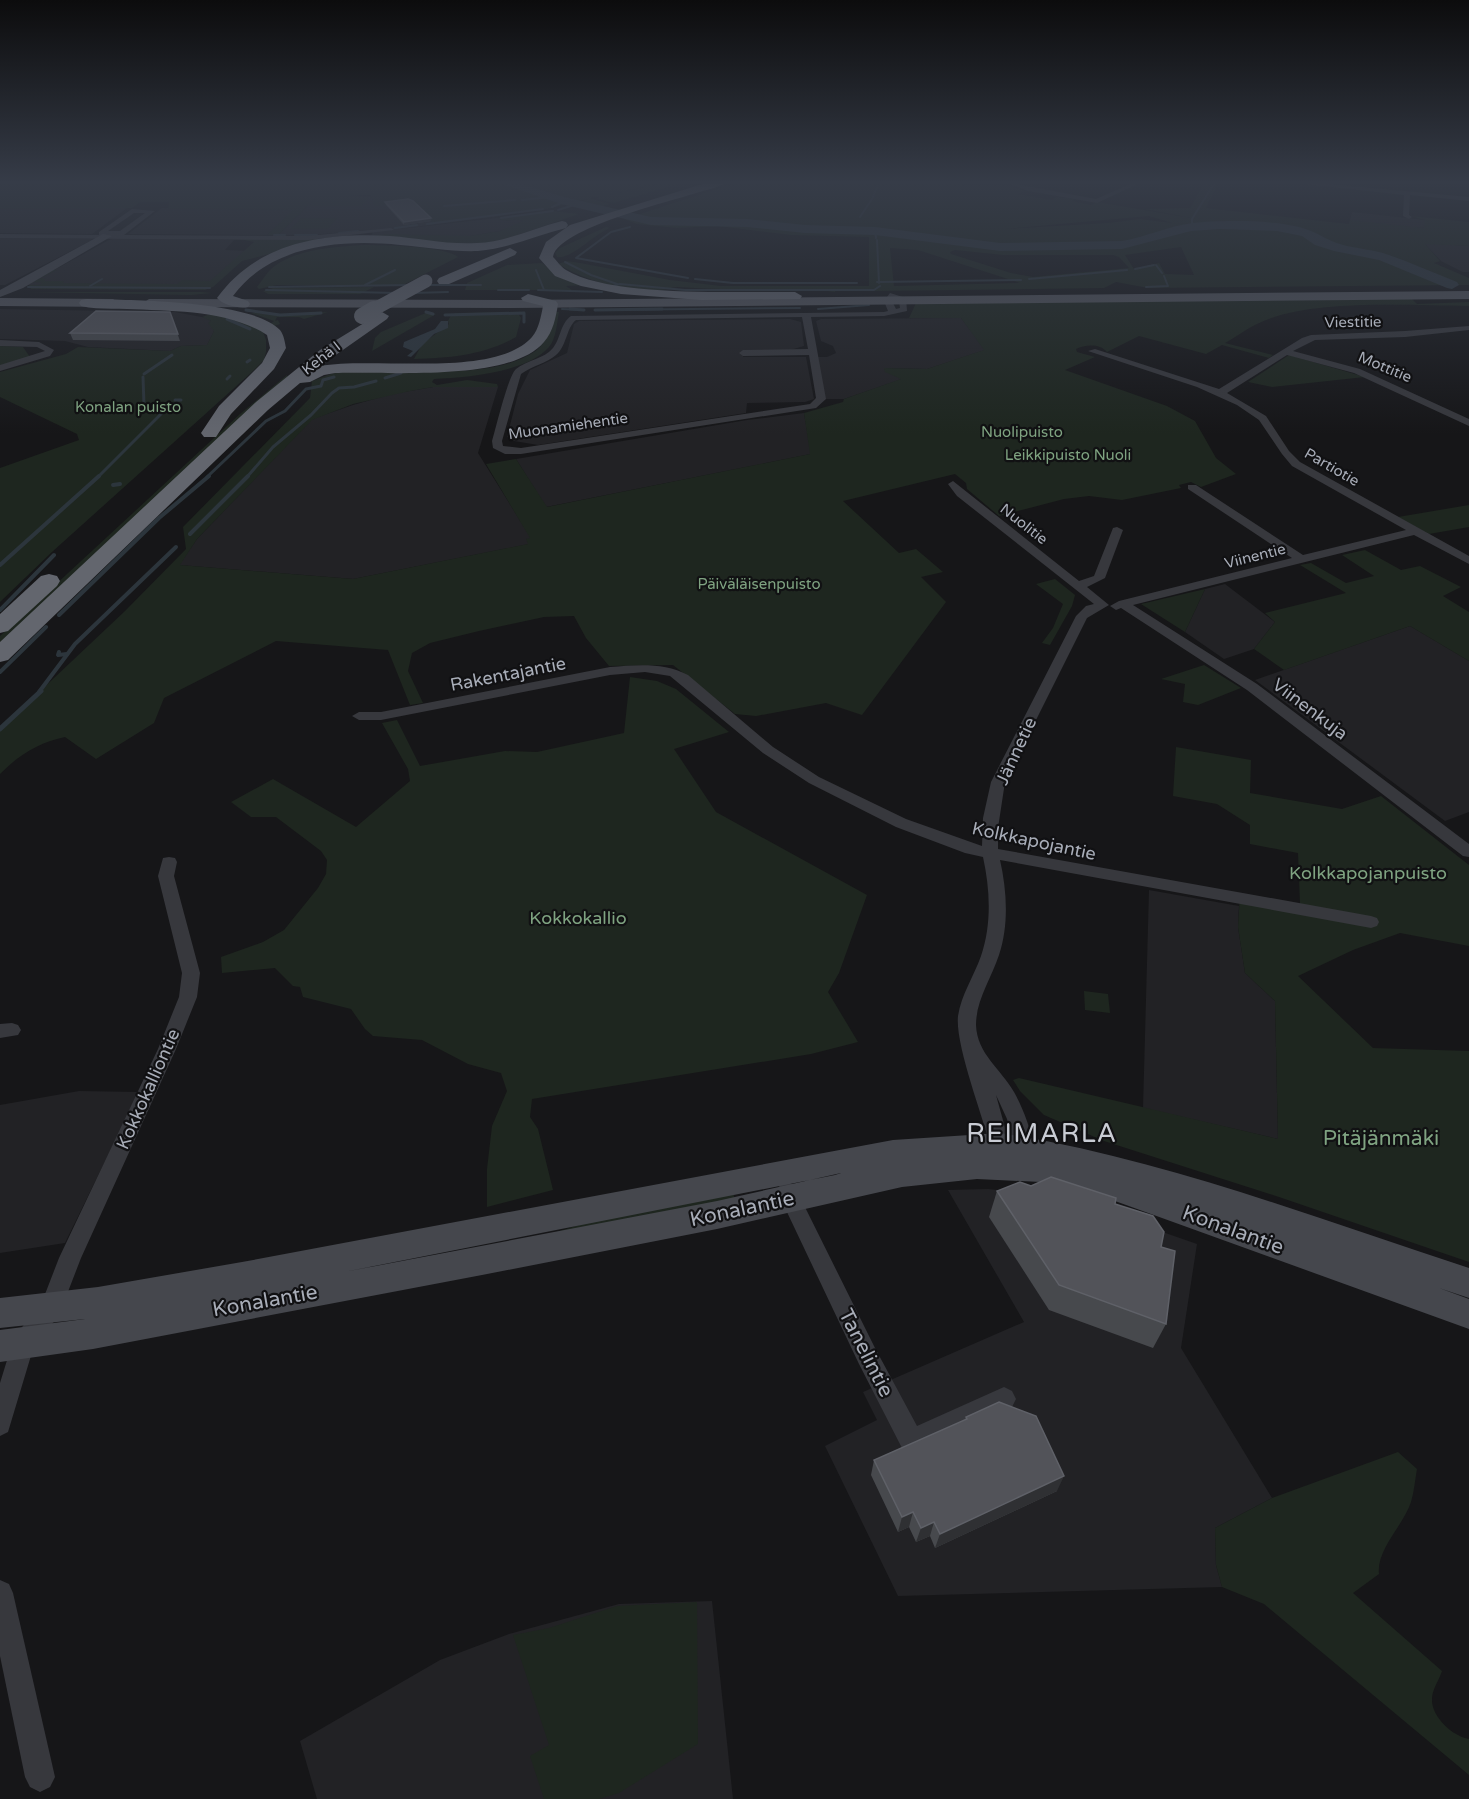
<svg xmlns="http://www.w3.org/2000/svg" width="1469" height="1799" font-family="'Varela Round',sans-serif">
<rect width="100%" height="100%" fill="#161618"/>
<!-- built -->
<g fill="#222225">
<polygon points="482,194 507,215 392,230 497,218 507,221 517,219 523,221 520,225 500,231 470,236 371,236 373,232 384,229 310,235 278,235 316,198"/>
<polygon points="29,208 127,208 92,234 0,233 0,209"/>
<polygon points="162,208 294,210 267,235 128,234"/>
<polygon points="1352,212 1425,220 1426,228 1349,224"/>
<polygon points="0,238 91,239 92,240 5,285 0,285"/>
<polygon points="115,238 234,240 225,250 250,251 216,282 192,286 27,285 109,240"/>
<polygon points="1424,243 1469,246 1469,272 1463,272 1441,261"/>
<polygon points="0,309 175,312 207,318 212,322 214,331 207,345 181,346 170,351 88,347 65,341 0,339"/>
<polygon points="961,318 985,350 927,369 885,368 902,379 844,399 823,399 817,357 827,357 836,353 833,346 821,341 816,321 821,319"/>
<polygon points="790,319 801,322 804,346 790,350 743,350 743,357 806,357 814,399 805,402 747,403 746,413 538,445 514,441 507,437 518,394 530,370 567,353 574,324 579,321"/>
<polygon points="433,387 498,387 478,453 531,538 529,544 353,579 179,565 197,539 312,419 353,405 392,394"/>
<polygon points="804,413 811,454 546,507 516,459 747,420"/>
<polygon points="1225,584 1275,622 1254,649 1224,659 1185,632 1205,589"/>
<polygon points="1410,626 1469,661 1469,812 1445,821 1255,680"/>
<polygon points="1149,890 1239,906 1238,927 1245,973 1275,1001 1278,1139 1143,1108"/>
<polygon points="79,1091 139,1092 65,1243 0,1253 0,1105"/>
<polygon points="988,1189 1062,1197 1197,1244 1181,1348 1272,1498 1215,1528 1216,1565 1222,1587 898,1596 825,1446 877,1420 863,1392 1024,1322 948,1190"/>
<polygon points="712,1601 733,1799 317,1799 300,1741 440,1660 509,1634 619,1604"/>
</g>
<!-- green -->
<g fill="#1e261f" fill-rule="evenodd">
<polygon points="0,182 663,182 609,195 669,182 685,182 614,203 597,199 600,196 589,198 610,204 596,208 575,203 588,199 542,210 433,223 414,204 408,202 374,206 371,195 344,196 370,197 361,206 309,206 316,198 278,235 267,235 293,210 168,209 169,202 140,202 132,208 0,209"/>
<path d="M739 182H960L961 185H1006L1025 191 1018 194 1051 200 1056 197 1076 199 1072 201 1091 205 1097 202 1197 219 1144 209 1190 208 1205 182H1219L1206 208 1349 224 1350 220 1424 228 1425 220 1410 216 1469 222V246L1425 244 1440 261 1434 263 1469 278V285L1148 288 1116 282 1104 288 876 291 836 289 835 292 821 290C773 290 725 290 678 287 671 287 666 290 659 290 624 291 587 282 558 264L567 261 580 263 670 280 721 286H869V237L791 235 718 226 677 228 637 224 624 219ZM1149 216 1172 223 1140 219 1108 223 1004 229ZM1181 247 1194 275 1165 274 1159 263 1134 269 1125 255ZM890 248 918 250 1020 283 894 286ZM955 250 1003 255H1113L1119 257 1129 268 1033 277 1011 273 951 254 950 252Z"/>
<path d="M552 211 579 214 503 240 475 245 380 238 277 252 242 261 213 287 205 290 31 289 29 285H39L42 283 34 282 53 270H57L41 278 46 279 44 281H64L63 283 177 284 182 280 210 281 254 242 239 239H324L391 234 470 236 500 231 523 221C514 217 506 224 497 218Z"/>
<polygon points="301,218 337,218 328,229 291,229"/>
<path d="M606 227 610 228C594 234 571 260 557 257L555 253 560 248Z"/>
<path d="M362 245C380 245 446 246 458 257L401 286 277 285 259 289 257 287C261 282 266 274 271 269 294 249 334 247 362 245Z"/>
<polygon points="542,263 553,272 586,285 566,286 572,290 465,290 467,283 507,265"/>
<polygon points="374,287 360,294 268,294 263,291 273,288"/>
<polygon points="23,292 201,292 212,293 191,295"/>
<path d="M1411 298 1417 304 1469 302V306C1410 306 1309 298 1257 324 1246 329 1236 337 1225 343L1273 355 1269 358 1222 345 1206 354 1139 336 1107 352C1099 343 1085 345 1076 349L1077 352 1095 357 1065 370 1167 406 1195 421 1216 458 1236 474 1201 487 1191 482 1179 485 1181 488 1122 500 1089 496 1064 499 999 516 967 489 966 483 955 474 843 501 899 553 916 549 943 572 921 577 946 602 862 715 826 703 756 716 735 714 673 665 609 666 586 638 574 616 544 617 479 631 430 643 412 653 408 671 423 703 410 705 388 650 276 641 164 698 154 723 96 759 65 737C38 743 20 754 0 774V729L125 611 186 549 183 527 310 398 312 381C322 378 333 372 343 371 399 365 484 384 534 352 547 344 551 325 556 312H559C557 323 556 339 549 347 526 373 467 377 434 379L432 382 437 385 467 380 497 384 498 387H433L410 391 353 404 312 420 197 539 180 565 353 579 528 544 526 539 530 538 486 464 516 459 547 507 810 454 804 413 843 402 844 399 901 379 885 372 884 368 927 369 984 350 961 318H909L916 303Z"/>
<polygon points="259,312 283,315 328,312 304,319 299,317 277,317 275,321 278,320 280,324 274,326 270,324 274,321 251,313"/>
<polygon points="428,312 436,314 372,351 375,338 381,332"/>
<path d="M517 312 521 318 516 337C484 355 450 358 414 359L422 344 449 324 448 321 451 315 456 313Z"/>
<polygon points="213,313 261,326 266,340 266,352 264,360 252,372 52,552 0,602 0,468 79,440 77,434 0,397 0,372 66,354 78,347 170,351 181,346 207,345 214,331 208,323 211,321 202,317"/>
<polygon points="0,346 23,347 30,357 0,367"/>
<polygon points="1289,355 1365,377 1272,387 1248,382"/>
<polygon points="287,375 287,377 0,644 0,636 240,414"/>
<polygon points="1469,505 1469,527 1429,534 1398,517"/>
<polygon points="1365,550 1401,570 1420,566 1461,587 1443,596 1469,612 1469,661 1410,626 1284,670 1254,649 1275,622 1265,613 1346,593 1300,565 1311,563 1346,583 1374,576 1342,555"/>
<polygon points="1055,579 1075,595 1072,606 1050,645 1042,643 1053,628 1063,604 1036,584"/>
<polygon points="1205,589 1185,632 1141,604"/>
<polygon points="1204,665 1241,688 1198,705 1183,702 1185,684 1161,679"/>
<polygon points="630,677 657,681 676,689 729,732 674,749 716,812 867,895 839,973 828,992 858,1042 811,1054 532,1099 530,1117 538,1129 553,1190 487,1207 487,1169 492,1126 507,1091 501,1073 468,1064 422,1040 373,1036 365,1029 351,1009 303,997 300,987 293,986 275,968 222,973 221,957 263,942 284,930 318,888 326,874 327,860 321,851 276,817 251,817 231,802 273,779 356,827 410,781 408,769 382,723 397,720 420,766 505,751 537,752 624,733"/>
<polygon points="1176,747 1251,760 1250,793 1342,809 1381,796 1469,865 1469,946 1400,933 1353,950 1298,976 1373,1048 1469,1051 1469,1262 1279,1197 1104,1141 1044,1115 1020,1091 1013,1080 1019,1078 1278,1139 1275,1001 1245,973 1238,927 1240,893 1300,904 1298,853 1250,844 1250,825 1217,804 1173,796"/>
<polygon points="1084,991 1108,994 1110,1013 1085,1010"/>
<polygon points="733,1192 736,1204 550,1234 621,1212"/>
<path d="M1398 1452 1417 1469C1415 1480 1414 1492 1411 1502 1403 1526 1376 1550 1379 1574L1353 1593 1442 1671C1439 1680 1432 1690 1432 1699 1431 1716 1452 1736 1469 1739V1775L1264 1604 1222 1587 1216 1565 1215 1528 1272 1498Z"/>
<polygon points="697,1602 698,1744 619,1793 599,1799 544,1799 530,1756 549,1745 513,1635 549,1628 617,1606"/>
</g>
<!-- water -->
<polygon fill="#2c353c" points="441,321 448,321 448,328 434,334 411,357 407,356 413,351 403,347 404,342 435,329"/>
<g fill="none" stroke-linecap="round" stroke-linejoin="round">
<!-- stream-far3 -->
<g stroke="#2c353c" stroke-width="2">
<polyline points="873,197 879,182"/>
<polyline points="522,200 550,197"/>
<polyline points="444,206 515,200"/>
<polyline points="552,207 565,201"/>
<polyline points="558,210 577,204"/>
<polyline points="860,217 872,199"/>
<polyline points="501,218 553,211"/>
<polyline points="427,224 543,209"/>
<polyline points="630,227 611,232 576,258 688,278"/>
<polyline points="1197,227 1192,223 1192,219 1215,182"/>
<polyline points="395,228 417,225"/>
<polyline points="875,231 876,238"/>
<polyline points="339,233 358,231"/>
<polyline points="274,235 285,235"/>
<polyline points="295,235 317,235"/>
<polyline points="877,240 879,283"/>
<polyline points="565,262 591,275 617,284"/>
<polyline points="1156,265 1162,273"/>
<polyline points="1135,269 1154,265"/>
<polyline points="536,270 544,290"/>
<polyline points="695,279 733,283 857,283"/>
<polyline points="1029,279 1127,270"/>
<polyline points="877,282 1021,280"/>
<polyline points="365,285 395,270"/>
<polyline points="423,285 481,285"/>
<polyline points="90,286 102,279"/>
<polyline points="613,286 620,284 685,290 874,290 880,286"/>
<polyline points="28,287 210,288"/>
<polyline points="269,287 411,285"/>
<polyline points="1146,287 1168,286 1164,276"/>
<polyline points="266,290 397,293"/>
<polyline points="498,290 529,290"/>
<polyline points="538,290 602,292"/>
<polyline points="412,293 448,292"/>
<polyline points="562,309 584,310"/>
<polyline points="818,309 869,305"/>
<polyline points="246,310 252,311"/>
<polyline points="595,310 800,308"/>
</g>
<!-- stream-far2 -->
<g stroke="#2c353c" stroke-width="3">
<polyline points="570,309 584,310"/>
<polyline points="246,310 280,315 321,313"/>
<polyline points="595,310 662,309"/>
<polyline points="426,312 433,314"/>
<polyline points="445,315 524,313 524,322"/>
<polyline points="227,319 250,329"/>
<polyline points="247,362 250,360"/>
<polyline points="144,374 172,355"/>
<polyline points="143,377 144,405 149,407"/>
<polyline points="385,378 401,373"/>
<polyline points="227,379 230,376"/>
<polyline points="175,400 181,400"/>
<polyline points="98,477 162,413"/>
<polyline points="207,477 266,421 285,411 306,389 321,386 323,380 334,377"/>
<polyline points="247,477 273,447 311,415 332,393 339,388 354,387 376,381"/>
</g>
<!-- stream-far1 -->
<g stroke="#2c353c" stroke-width="4">
<polyline points="113,485 120,484"/>
<polyline points="190,534 248,476"/>
<polyline points="0,565 99,476"/>
<polyline points="0,610 54,555"/>
<polyline points="59,615 159,518 209,476"/>
<polyline points="59,652 58,655 67,654"/>
<polyline points="0,672 46,627"/>
<polyline points="39,692 75,644 176,547"/>
</g>
<!-- stream -->
<polyline stroke="#2c353c" stroke-width="5" points="0,729 41,691"/>
<!-- river -->
<path fill="#2c353c" fill-rule="evenodd" d="M497 182H514L568 198 651 217 747 219 805 225 875 227 1000 243 1122 241C1146 237 1168 226 1193 223 1222 220 1284 219 1311 231 1321 235 1329 241 1340 244 1356 249 1373 249 1389 255 1412 263 1434 273 1457 282L1459 285 1452 289 1447 288 1379 260 1334 251 1315 245 1302 236 1277 231 1220 229 1191 231 1122 249 1000 251 875 235 805 233 747 227 651 225 561 204Z"/>
<!-- street -->
<g fill="#37383d" fill-rule="evenodd">
<polygon points="1005,182 1096,199 1135,182 1142,182 1097,203 1028,191"/>
<polygon points="1287,182 1307,182 1469,197 1469,201 1410,195 1409,215 1412,217 1409,219 1403,216 1404,195"/>
<path d="M132 209 155 211 124 235 308 236 391 228 394 230 308 240 0 238V234L99 235V232ZM134 213H145L120 231H108Z"/>
<path d="M890 293 906 298 907 311 884 316 811 317 826 399 816 408 521 454H505L493 448 492 441C496 428 508 376 516 369 527 360 544 359 553 348 561 338 560 324 571 316L884 312 888 311 884 301ZM894 299 899 301 900 308 896 309 892 301ZM802 317 808 349 743 350 739 353 743 356 809 355 816 398 810 404 521 448 503 446 502 441 521 374C532 366 547 363 556 355 567 346 566 328 576 320Z"/>
<polygon points="1469,326 1469,330 1405,337 1315,340 1293,351 1360,369 1469,419 1469,426 1354,373 1287,355 1227,393 1266,416 1289,451 1300,462 1469,556 1469,564 1414,535 1133,605 1257,684 1469,844 1469,857 1463,856 1247,690 1121,608 1116,610 1110,606 1119,601 1292,558 1188,489 1188,485 1196,485 1303,555 1406,530 1292,466 1282,454 1259,420 1237,405 1197,387 1088,351 1095,349 1219,389 1302,338 1311,335 1405,331"/>
<polygon points="0,340 39,342 54,350 50,356 0,371 0,365 45,351 37,347 0,346"/>
<path d="M953 481 1079 581 1094 576 1113 528 1117 527 1123 530 1105 578 1087 587 1109 605 1087 618 1005 782 998 828V849L1371 916 1377 918 1379 922 1377 926 1371 928 1000 860C1007 891 1009 925 999 955 991 979 976 1000 976 1025 977 1054 1001 1069 1014 1092 1024 1110 1030 1128 1035 1148L1027 1164 1020 1167 1013 1164 1010 1159C999 1163 994 1154 990 1145 982 1114 955 1044 958 1016 961 995 974 976 981 956 992 924 990 889 983 857L965 853 896 827 809 783 763 753 670 676 645 672 610 675 381 720H359L352 716 359 712H381L610 667C636 665 664 662 688 675L773 747 819 777 906 819 982 846 983 818 991 782 1076 616 1086 606 1094 604 957 496 948 484ZM996 1095 1007 1119 1014 1150 1009 1142Z"/>
<polygon points="169,857 175,858 177,862 174,876 200,973 197,997 176,1049 81,1258 59,1315 33,1349 8,1432 0,1436 0,1383 12,1344 15,1336 42,1302 59,1258 158,1049 179,997 182,973 158,876 163,858"/>
<polygon points="12,1023 18,1025 21,1030 18,1035 0,1038 0,1024"/>
<polygon points="787,1182 794,1185 875,1348 917,1426 1004,1387 1012,1391 1016,1399 1012,1407 912,1453 903,1450 859,1364 777,1191 780,1185"/>
<polygon points="0,1580 9,1584 13,1593 55,1777 50,1787 40,1792 30,1787 25,1777 0,1656"/>
</g>
<!-- secondary -->
<g fill="#45474d" fill-rule="evenodd">
<polygon points="103,234 112,236 23,288 0,297 0,290"/>
<path d="M1000 1133C1161 1158 1315 1218 1469 1268V1298L1439 1288 1469 1299V1329L1115 1201 1041 1182 977 1179 902 1187 717 1229 482 1275 93 1349 0 1362V1330L85 1319 0 1328V1298L98 1287 242 1262 893 1140ZM841 1173 717 1201 344 1272 835 1175Z"/>
</g>
<!-- primary -->
<g fill="#53555c" fill-rule="evenodd">
<polygon points="1469,291 1469,299 513,308 149,307 143,303 149,299 513,300"/>
<polygon points="0,298 113,299 119,303 113,307 0,306"/>
</g>
<!-- highway -->
<g fill="#63666e" fill-rule="evenodd">
<path d="M709 182H726C719 188 705 190 696 193 668 202 557 229 553 257 557 261 561 267 566 270 612 298 739 291 795 292L802 296 800 299 701 300 621 294 581 286 555 276 539 258 546 242 570 225Z"/>
<path d="M562 221 566 222 568 225 566 228C537 235 508 249 478 251 452 252 426 247 400 245 341 239 270 245 233 296L248 301 250 304 248 307C239 309 223 305 217 298 257 242 325 232 390 236 419 238 448 245 477 243 506 242 534 228 562 221Z"/>
<polygon points="510,248 517,252 515,255 449,284 439,284 437,281 439,278"/>
<path d="M528 294 556 301 558 304C556 317 553 332 544 342 510 383 385 371 335 373L324 375 310 382 300 383 268 410 8 660 0 662V642L256 402 320 350 382 312 389 316 387 319 320 366C373 356 495 379 532 337 539 329 541 316 543 306L523 301 521 298Z"/>
<path d="M86 299C128 300 252 300 280 330 284 335 285 343 286 348L274 369 231 414 216 437H204L201 433 219 406 262 363 270 348 267 335C228 310 173 311 127 309 112 308 96 310 81 306L79 303 81 300Z"/>
<polygon points="49,574 57,576 60,581 57,586 8,631 0,633 0,614 41,576"/>
</g>
<!-- highway-bridge-far1 -->
<polyline stroke="#63666e" stroke-width="13" points="371,311 426,281"/>
<!-- highway-bridge -->
<polyline stroke="#63666e" stroke-width="16" points="362,316 374,309"/>
</g>
<!-- wall -->
<g fill="#47494d">
<polygon points="385,202 431,218 431,221 404,225 386,205"/>
<polygon points="170,312 180,341 73,340 70,333"/>
<polygon points="1031,1186 1115,1204 1161,1247 1166,1324 1153,1348 1049,1310 989,1217 997,1191"/>
<polygon points="966,1417 1057,1491 935,1548 930,1536 916,1542 909,1527 898,1532 871,1475 874,1460 965,1420"/>
</g>
<!-- shaded-wall -->
<g fill="#2f3033">
<polygon points="431,218 431,221 404,225 404,222"/>
<polygon points="1064,1476 1057,1491 935,1548 940,1534"/>
<polygon points="913,1512 909,1527 898,1532 902,1517"/>
<polygon points="934,1522 930,1536 916,1542 921,1528"/>
</g>
<!-- building -->
<g fill="#525359" stroke="#5f6168" stroke-width="1.5">
<polygon points="408,199 413,201 431,218 404,222 385,202"/>
<polygon points="96,311 170,312 178,334 70,333"/>
<polygon points="1051,1177 1116,1198 1115,1204 1153,1216 1164,1232 1161,1247 1175,1251 1166,1324 1059,1285 997,1191 1020,1182 1031,1186"/>
<polygon points="999,1402 1036,1416 1064,1476 940,1534 934,1522 921,1528 913,1512 902,1517 874,1460 967,1419 966,1417"/>
</g>
<!-- sky -->
<linearGradient id="sky" x2="0" y2="1"><stop stop-color="#0c0c0d"/><stop offset="0.42" stop-color="#363c48"/><stop offset="1" stop-color="#363c48" stop-opacity="0"/></linearGradient>
<rect width="1469" height="434" fill="url(#sky)"/>
<g text-anchor="middle" dominant-baseline="central" stroke-width="4.5" stroke-linejoin="round" paint-order="stroke">
<!-- far-street labels -->
<g font-size="15" fill="#a8adb8" stroke="#111113">
<text transform="translate(1353 322) rotate(-1)">Viestitie</text>
<text transform="translate(321 358) rotate(-38)">Kehä I</text>
<text transform="translate(1385 367) rotate(23)">Mottitie</text>
<text transform="translate(568 426) rotate(-8)">Muonamiehentie</text>
<text transform="translate(1332 467) rotate(30)">Partiotie</text>
<text transform="translate(1024 524) rotate(38)">Nuolitie</text>
<text transform="translate(1255 556) rotate(-14)">Viinentie</text>
</g>
<!-- far-park labels -->
<g font-size="15" fill="#7fa381" stroke="#111113">
<text x="128" y="407">Konalan puisto</text>
<text x="1022" y="432">Nuolipuisto</text>
<text x="1068" y="455">Leikkipuisto Nuoli</text>
<text x="759" y="584">Päiväläisenpuisto</text>
</g>
<!-- street labels -->
<g font-size="18" fill="#a8adb8" stroke="#111113">
<text transform="translate(508 674) rotate(-11)">Rakentajantie</text>
<text transform="translate(1310 709) rotate(37)">Viinenkuja</text>
<text transform="translate(1016 751) rotate(-65)">Jännetie</text>
<text transform="translate(1034 841) rotate(12)">Kolkkapojantie</text>
<text transform="translate(148 1089) rotate(-66)">Kokkokalliontie</text>
</g>
<!-- park labels -->
<g font-size="18" fill="#7fa381" stroke="#111113">
<text x="1368" y="873">Kolkkapojanpuisto</text>
<text x="578" y="918">Kokkokallio</text>
</g>
<!-- near-park labels -->
<g font-size="21" fill="#7fa381" stroke="#111113">
<text x="1381" y="1138">Pitäjänmäki</text>
</g>
<!-- near-street labels -->
<g font-size="21" fill="#a8adb8" stroke="#111113">
<text transform="translate(742 1209) rotate(-12)">Konalantie</text>
<text transform="translate(1233 1230) rotate(20)">Konalantie</text>
<text transform="translate(265 1301) rotate(-10)">Konalantie</text>
<text transform="translate(866 1353) rotate(63)">Tanelintie</text>
</g>
<!-- near-quarter labels -->
<g font-size="26" letter-spacing="1.5" fill="#c9ccd4" stroke="#111113">
<text x="1042" y="1133">REIMARLA</text>
</g>
</g>
</svg>
